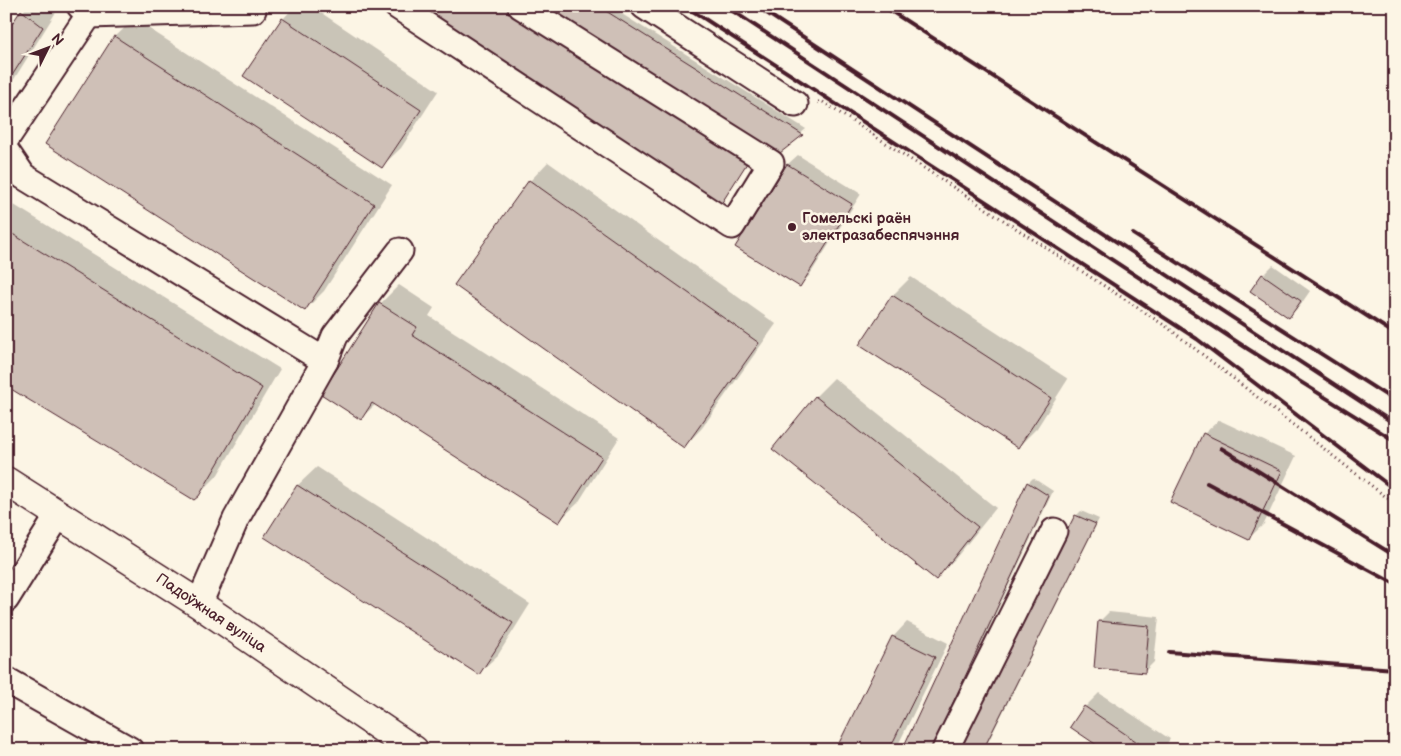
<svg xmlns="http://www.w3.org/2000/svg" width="1401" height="756" font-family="'Balsamiq Sans',sans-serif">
<rect width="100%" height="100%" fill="#fcf5e5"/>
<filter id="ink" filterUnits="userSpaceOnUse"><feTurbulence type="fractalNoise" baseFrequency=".02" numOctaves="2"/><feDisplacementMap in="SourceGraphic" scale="10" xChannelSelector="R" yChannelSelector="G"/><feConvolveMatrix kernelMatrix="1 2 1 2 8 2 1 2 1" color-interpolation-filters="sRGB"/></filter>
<g filter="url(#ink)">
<!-- shadow -->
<g fill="#0003">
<polygon points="27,6 49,6 56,12 6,92 6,35"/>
<polygon points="295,6 311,6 438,91 401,148 382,166 283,19"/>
<polygon points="408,6 515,6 752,155 725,198 721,203"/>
<polygon points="548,6 609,6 806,129 779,152"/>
<polygon points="134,19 392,185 324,291 305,310 115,37"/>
<polygon points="798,155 861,194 809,276 799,286 737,246 788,164"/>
<polygon points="548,162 776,324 702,428 684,447 530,181"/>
<polygon points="14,205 280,369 217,476 198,495 6,384 6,213"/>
<polygon points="1273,265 1310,291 1299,307 1289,316 1263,275"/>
<polygon points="911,277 1068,379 1037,428 1018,447 861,344 893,295"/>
<polygon points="399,285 434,308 429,316 619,438 578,503 559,521 376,404 361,418 380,304"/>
<polygon points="834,378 996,508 955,559 936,578 815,397"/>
<polygon points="1219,420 1296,456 1264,524 1249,538 1204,434"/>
<polygon points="317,467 530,604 498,655 479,673 266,537 298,485"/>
<polygon points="1033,478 1053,491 932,750 904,750 1028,483"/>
<polygon points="1081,511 1099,519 984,750 957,750 1076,516"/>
<polygon points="1109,612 1159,617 1154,662 1145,671 1099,622"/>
<polygon points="907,622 948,643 896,749 855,750 893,637"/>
<polygon points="1099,693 1170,739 1163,750 1106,750 1085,707"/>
<polygon points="609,745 616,750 604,750"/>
</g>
<!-- building -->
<g fill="#cfc0b7" stroke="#4a1f2b">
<polygon points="406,6 504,6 749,160 721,204"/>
<polygon points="545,6 598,6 803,135 780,153"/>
<polygon points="21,10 43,27 6,85 6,33"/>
<polygon points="282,18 421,110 382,168 243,76"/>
<polygon points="114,36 374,204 305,311 45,144"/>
<polygon points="787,164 852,204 800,287 735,247"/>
<polygon points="529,180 759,343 684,448 454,285"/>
<polygon points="6,230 262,388 199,496 194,500 6,386"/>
<polygon points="1262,274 1301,301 1289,318 1250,291"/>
<polygon points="892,295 1051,398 1018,448 859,345"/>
<polygon points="379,303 417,327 412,335 602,457 559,523 372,403 361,420 321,394"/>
<polygon points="815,396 978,527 936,580 772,449"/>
<polygon points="1203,433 1282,471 1249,540 1170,502"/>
<polygon points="1027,482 1049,496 931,750 902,750"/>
<polygon points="297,485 513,623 479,675 264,537"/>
<polygon points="1075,515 1096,524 983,750 955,750"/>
<polygon points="1098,621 1149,626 1145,673 1094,668"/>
<polygon points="892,636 935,657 889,750 852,750 839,743"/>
<polygon points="1084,706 1149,750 1104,750 1070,727"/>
</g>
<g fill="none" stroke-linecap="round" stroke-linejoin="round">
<!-- minor casing -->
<g stroke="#4a1f2b" stroke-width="29">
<g id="minor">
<polyline points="80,6 89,15 253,10"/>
<polyline points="397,6 732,226 771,163 521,6"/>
<polyline points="644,6 795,104"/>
<polyline points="6,139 89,15"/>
<polyline points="6,151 23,176 325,361"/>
<polyline points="6,599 59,514"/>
<polyline points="199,604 236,519 325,361 335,336 400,251"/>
<polyline points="6,680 130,750"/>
<polyline points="945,750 1054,531"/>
</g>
</g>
<!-- major casing -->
<g stroke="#4a1f2b" stroke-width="31">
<polyline id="major" points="6,481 199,604 414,750"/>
</g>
<!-- path -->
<polyline stroke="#4a1f2b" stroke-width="3" stroke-dasharray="1 4" stroke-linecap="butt" points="818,102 823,102 1167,327 1395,504"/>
<!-- minor -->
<use href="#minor" stroke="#fcf5e5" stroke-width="25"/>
<!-- major -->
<use href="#major" stroke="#fcf5e5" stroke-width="28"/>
<!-- rail -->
<g stroke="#4a1f2b" stroke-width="4">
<polyline points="685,6 1197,339 1395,490"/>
<polyline points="725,6 1248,349 1395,441"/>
<polyline points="756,6 1395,424"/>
<polyline points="883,6 1395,334"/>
<polyline points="1133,234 1395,401"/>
<polyline points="1221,448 1395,556"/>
<polyline points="1207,483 1395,584"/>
<polyline points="1169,652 1395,669"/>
</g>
</g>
</g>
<!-- markers -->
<circle fill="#4a1f2b" stroke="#fcf5e5" stroke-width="2" cx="792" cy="227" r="5"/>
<g text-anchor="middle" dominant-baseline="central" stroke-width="5" stroke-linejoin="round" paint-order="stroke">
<!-- poi labels -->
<g font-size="15" font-weight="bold" fill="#4a1f2b" stroke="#fcf5e5" text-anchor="start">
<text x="802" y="218">Гомельскі раён<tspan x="802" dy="17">электразабеспячэння</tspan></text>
</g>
<!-- street labels -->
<g font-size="15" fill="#4a1f2b" stroke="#fcf5e5">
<text transform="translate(211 613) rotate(34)">Падоўжная вуліца</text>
</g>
</g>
<!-- margin -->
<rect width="1401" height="756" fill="none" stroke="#fcf5e5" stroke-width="25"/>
<rect x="12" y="12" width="1376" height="731" fill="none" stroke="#4a1f2b" stroke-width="2" filter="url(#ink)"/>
<!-- north arrow -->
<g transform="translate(48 48) rotate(48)" stroke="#fcf5e5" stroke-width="4" paint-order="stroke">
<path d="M0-4L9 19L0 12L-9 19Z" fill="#4a1f2b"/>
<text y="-8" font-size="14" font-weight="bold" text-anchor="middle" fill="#4a1f2b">N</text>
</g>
</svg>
